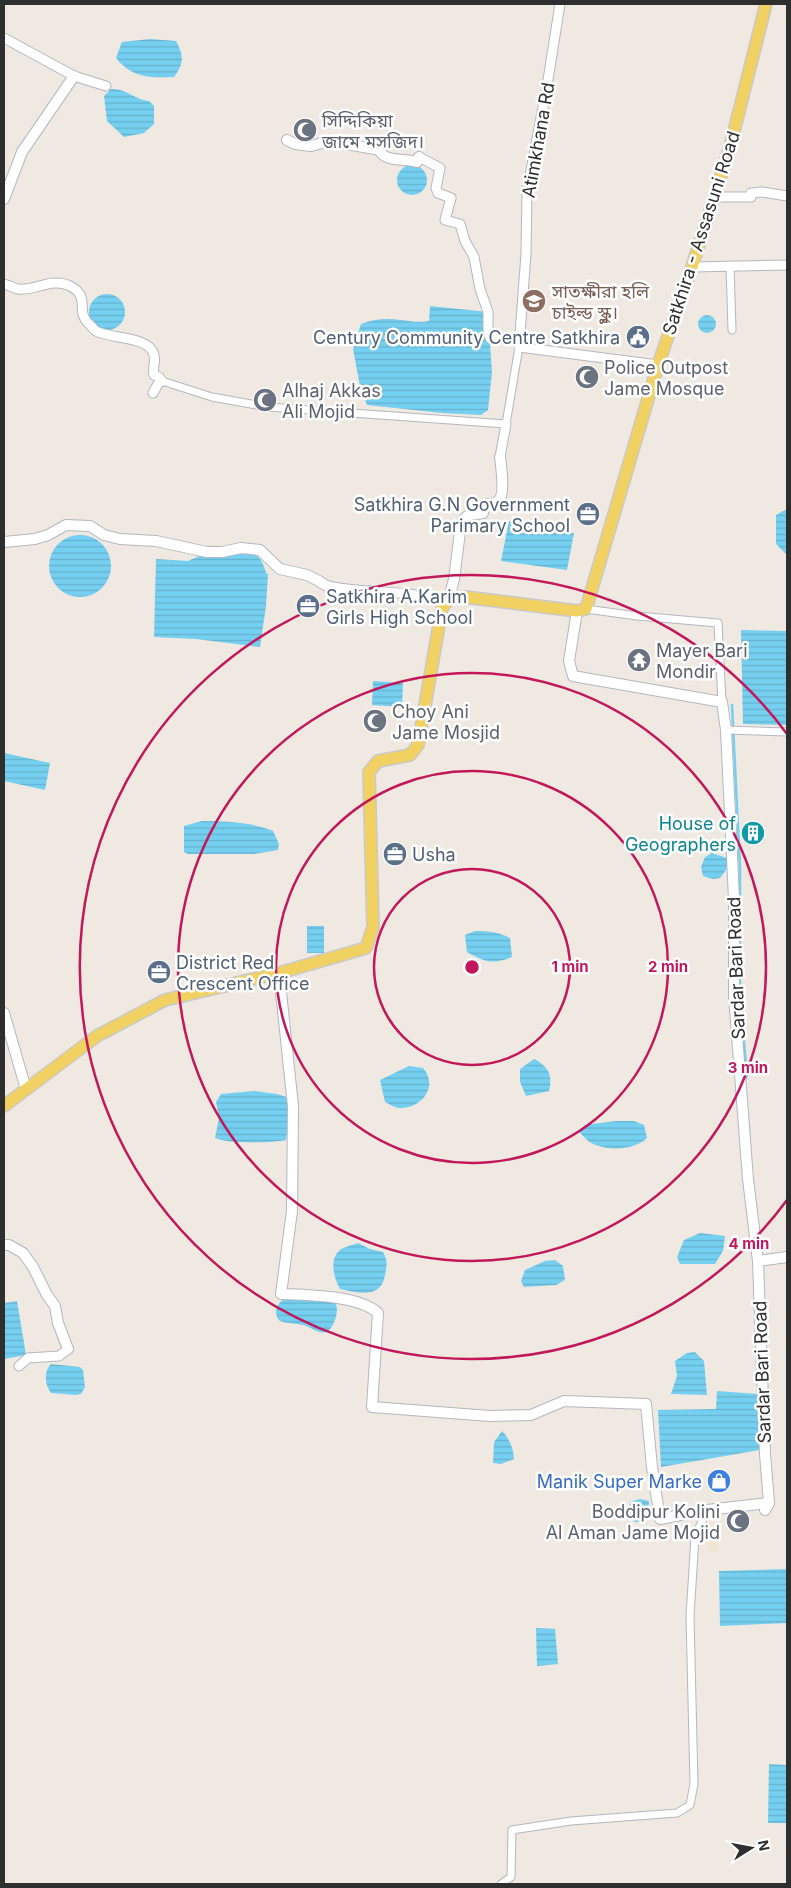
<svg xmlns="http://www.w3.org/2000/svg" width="791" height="1888" font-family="Inter,'Noto Sans Bengali',sans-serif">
<defs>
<pattern id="water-rules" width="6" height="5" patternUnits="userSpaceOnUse" patternTransform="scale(1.25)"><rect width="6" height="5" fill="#75cff0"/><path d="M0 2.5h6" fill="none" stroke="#66b2ce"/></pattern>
</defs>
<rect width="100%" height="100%" fill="#efe9e1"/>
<!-- education -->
<polygon fill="#f0e6d1" points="716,1524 720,1551 709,1552 706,1525"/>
<!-- water -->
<g fill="url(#water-rules)">
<path d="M150 39 176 41C184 56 184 63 174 77 150 78 132 78 116 58L122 42Z"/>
<path d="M111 89C126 88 135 100 149 101L154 106V124L144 133 124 137 107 121 104 96Z"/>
<circle cx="412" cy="180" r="15"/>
<circle cx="107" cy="312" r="18"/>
<path d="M430 306 488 312 486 332 490 344 492 372 488 410 481 415 442 413 367 405 360 386 353 349 361 324C374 319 386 318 401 320 411 321 418 323 429 321Z"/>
<circle cx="707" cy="324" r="9"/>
<polygon points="787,509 787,555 776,544 776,515"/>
<polygon points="509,521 574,533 567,570 501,561"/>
<circle cx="80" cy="566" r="31"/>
<path d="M230 553C251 553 260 550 266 573L268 574 266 606 260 647 196 639 154 637 156 559 188 561 199 556Z"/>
<polygon points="741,630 787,631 787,725 743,724"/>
<polygon points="373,681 403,683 402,707 372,705"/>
<polygon points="4,753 50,763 45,790 4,781"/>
<path d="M202 821C225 821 251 822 273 831L279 844 278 850 254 854H188L184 852V826Z"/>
<polygon points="712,853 727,858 729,866 720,878 713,879 703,876 701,867 705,857"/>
<rect x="307" y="926" width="17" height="27"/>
<path d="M475 931C488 931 499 932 510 938L512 957C493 965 485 962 467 952L465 935Z"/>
<path d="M534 1059C548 1066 553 1075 549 1091L526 1096 520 1082V1069Z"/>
<path d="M409 1066 423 1068C439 1086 422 1109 399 1108 395 1108 389 1104 385 1102L380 1080Z"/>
<path d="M254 1091 277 1094 286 1097 289 1114 286 1140C271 1143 228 1144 215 1138L219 1118 216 1102 221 1094Z"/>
<path d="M616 1121H634L644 1125 647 1138C634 1151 602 1152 587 1140 584 1137 581 1134 579 1131L585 1125Z"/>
<polygon points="700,1233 725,1236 723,1251 715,1264 680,1264 677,1257 684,1240"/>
<path d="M358 1243 370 1249 383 1252C388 1261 387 1265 385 1275 381 1299 359 1293 340 1289 334 1278 329 1261 339 1251 343 1247 353 1245 358 1243Z"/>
<polygon points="555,1260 563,1266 565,1280 556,1285 524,1287 521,1281 525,1270 545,1261"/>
<path d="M285 1299 335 1301C338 1308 337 1314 335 1320 326 1343 316 1328 303 1325 296 1323 288 1324 280 1321 273 1314 276 1303 285 1299Z"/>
<polygon points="17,1301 26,1355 4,1359 4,1303"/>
<polygon points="695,1352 704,1361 707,1395 671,1394 677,1376 675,1361 687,1353"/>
<path d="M51 1364 80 1367 83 1370 85 1387 81 1394 76 1395 51 1393C45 1385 43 1372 51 1364Z"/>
<polygon points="717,1391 758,1394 760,1450 661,1467 658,1410 716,1409"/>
<path d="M502 1431C510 1439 513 1448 514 1459L501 1464 493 1463 494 1442Z"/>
<polygon points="640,1499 649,1501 648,1514 643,1521 635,1522 629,1518 627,1509 632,1501"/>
<polygon points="787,1569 787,1623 720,1626 719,1571"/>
<polygon points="536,1628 555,1629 558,1664 537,1666"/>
<polygon points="769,1764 787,1765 787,1823 768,1823"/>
</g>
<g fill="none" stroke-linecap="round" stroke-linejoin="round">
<!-- stream -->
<g stroke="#75cff0" stroke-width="2.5">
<polyline points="339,409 350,409"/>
<polyline points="732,705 740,867 740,997 747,1076 745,1080"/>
<polyline points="749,1125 749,1144"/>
</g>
<!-- minor casing -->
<g stroke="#b4b7c1" stroke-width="9">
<g id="minor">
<polyline points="730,265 732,330"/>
<polyline points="162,381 212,397 268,407 506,424 519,347"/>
<polyline points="586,609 637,616 718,623 722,702"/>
<polyline points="726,730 787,732"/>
<polyline points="501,1884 511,1877 512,1830 571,1821 677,1813 690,1805 694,1784 690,1616 695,1537 707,1510"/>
</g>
</g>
<!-- tertiary casing -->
<g stroke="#b4b7c1" stroke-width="11">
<g id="tertiary">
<polyline points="560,4 547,86 527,191 526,254 519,347 658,365"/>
<polyline points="4,38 74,76 106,86"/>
<polyline points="419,157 440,168 436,188 438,193 451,198 445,220 460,224 465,241 474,257 480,289 488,312 488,328 490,338 520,339"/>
<polyline points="714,197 751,197 751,193 762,192 787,196"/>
<polyline points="692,267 787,265"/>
<path d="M4 284C8 285 14 288 18 289 35 291 51 278 68 285 92 296 75 310 88 323 91 325 93 329 96 331 111 339 145 336 153 352 157 360 152 367 154 375L159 377 162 381 158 384 153 393"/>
<polyline points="500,457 506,424"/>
<path d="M325 585C363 595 411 588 446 603"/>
<polyline points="19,1366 28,1358 59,1356 68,1349"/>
</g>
</g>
<!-- secondary casing -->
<g stroke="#b4b7c1" stroke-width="12">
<g id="secondary">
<path d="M287 140 295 144 311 146 329 141 375 149 379 150C386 163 405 158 417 162L419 157"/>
<polyline points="4,199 22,152 74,76"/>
<polyline points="4,542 35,539 48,535 66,525 90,526 104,535 120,539 156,541 207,552 222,552 241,548 260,550 280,569 307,575 319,581 325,585"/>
<path d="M449 599 454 579 461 524C466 513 472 515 483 513L484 505C488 504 494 504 497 502 506 497 501 466 500 457"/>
<polyline points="577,611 569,661 573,676 722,702 726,730 734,899 734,996 748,1179 758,1261 765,1454 769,1503 765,1510"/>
<path d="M279 973 293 1106 292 1211 281 1294C307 1295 358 1295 378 1313L372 1407 490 1416 531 1415 564 1401 646 1404 652 1467 660 1519 707 1510 769 1503"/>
<polyline points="4,1013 26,1089"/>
<polyline points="4,1245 9,1245 23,1253 33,1267 47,1295 55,1306 58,1323 68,1349"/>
<polyline points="758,1261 787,1257"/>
</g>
</g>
<!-- primary casing -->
<g stroke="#c9c9c9" stroke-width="14">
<polyline id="primary" points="4,1106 97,1036 165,1000 279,973 366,948 373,927 369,772 378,761 410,755 418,745 442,608 449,599 465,597 577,611 586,609 658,365 692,267 730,147 766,4"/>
</g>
<!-- minor -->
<use href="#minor" stroke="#fff" stroke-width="7"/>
<!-- tertiary -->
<use href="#tertiary" stroke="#fff" stroke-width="9"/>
<!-- secondary -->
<use href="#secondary" stroke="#fff" stroke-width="10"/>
<!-- primary -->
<use href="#primary" stroke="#f2d163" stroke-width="11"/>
</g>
<!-- distance rings -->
<g fill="none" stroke="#c2185b" stroke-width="2.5">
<circle cx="472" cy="967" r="98"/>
<circle cx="472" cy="967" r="196"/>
<circle cx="472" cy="967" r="294"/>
<path d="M787 1200A392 392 0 1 1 787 734"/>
</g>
<!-- icons -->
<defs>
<g id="mosque-disc" transform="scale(1.25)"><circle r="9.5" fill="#6b7280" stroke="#fff"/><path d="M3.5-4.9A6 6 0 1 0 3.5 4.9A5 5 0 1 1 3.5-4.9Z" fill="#fff"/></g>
<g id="school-disc" transform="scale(1.25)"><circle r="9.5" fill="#8d6e63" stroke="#fff"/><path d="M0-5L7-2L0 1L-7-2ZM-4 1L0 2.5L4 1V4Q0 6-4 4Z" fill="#fff"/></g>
<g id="civic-disc" transform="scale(1.25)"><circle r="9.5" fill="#5c6f8a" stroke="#fff"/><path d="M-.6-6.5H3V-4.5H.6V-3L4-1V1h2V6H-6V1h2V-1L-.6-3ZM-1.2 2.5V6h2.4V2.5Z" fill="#fff"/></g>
<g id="office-disc" transform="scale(1.25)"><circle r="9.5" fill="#5c6f8a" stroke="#fff"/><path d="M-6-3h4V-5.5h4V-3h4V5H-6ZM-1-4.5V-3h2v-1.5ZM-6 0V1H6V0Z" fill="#fff"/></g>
<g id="temple-disc" transform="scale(1.25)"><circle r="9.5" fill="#6b7280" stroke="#fff"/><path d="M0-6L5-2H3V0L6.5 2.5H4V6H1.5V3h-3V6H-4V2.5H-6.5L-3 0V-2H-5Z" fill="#fff"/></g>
<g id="building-disc" transform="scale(1.25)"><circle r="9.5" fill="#0f9aa8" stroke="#fff"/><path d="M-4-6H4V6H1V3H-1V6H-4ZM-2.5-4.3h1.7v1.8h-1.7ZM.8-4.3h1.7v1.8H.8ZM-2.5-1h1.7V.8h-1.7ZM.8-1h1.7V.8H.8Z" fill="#fff"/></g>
<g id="shop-disc" transform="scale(1.25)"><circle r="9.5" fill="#3f7fe0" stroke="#fff"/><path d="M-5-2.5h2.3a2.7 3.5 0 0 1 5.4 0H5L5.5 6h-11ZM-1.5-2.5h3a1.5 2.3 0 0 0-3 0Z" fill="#fff"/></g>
</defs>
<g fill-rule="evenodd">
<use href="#mosque-disc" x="305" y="130"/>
<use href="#school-disc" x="534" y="301"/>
<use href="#civic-disc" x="638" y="337"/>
<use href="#mosque-disc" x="587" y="377"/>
<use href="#mosque-disc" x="265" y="400"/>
<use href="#office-disc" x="588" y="514"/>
<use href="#office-disc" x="308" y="606"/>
<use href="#temple-disc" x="639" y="660"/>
<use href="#mosque-disc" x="375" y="721"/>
<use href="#building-disc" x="753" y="833"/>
<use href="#office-disc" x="395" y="854"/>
<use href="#office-disc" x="159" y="972"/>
<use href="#shop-disc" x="719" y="1481"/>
<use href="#mosque-disc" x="738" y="1521"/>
</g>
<g text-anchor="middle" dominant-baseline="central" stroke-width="5" stroke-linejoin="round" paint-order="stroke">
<!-- worship labels -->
<g font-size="18" fill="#5b616d" stroke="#fff" text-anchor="start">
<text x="322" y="120">সিদ্দিকিয়া<tspan x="322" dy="21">জামে মসজিদ।</tspan></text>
<text x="604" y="367">Police Outpost<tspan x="604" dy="21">Jame Mosque</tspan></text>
<text x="282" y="390">Alhaj Akkas<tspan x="282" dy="21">Ali Mojid</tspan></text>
<text x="656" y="650">Mayer Bari<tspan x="656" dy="21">Mondir</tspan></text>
<text x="392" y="711">Choy Ani<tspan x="392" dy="21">Jame Mosjid</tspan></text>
<text x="720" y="1511" text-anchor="end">Boddipur Kolini<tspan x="720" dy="21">Al Aman Jame Mojid</tspan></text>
</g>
<!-- street labels -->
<g font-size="18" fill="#2e2e2e" stroke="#fff">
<text transform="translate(538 140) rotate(-80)">Atimkhana Rd</text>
<text transform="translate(701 233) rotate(-72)">Satkhira - Assasuni Road</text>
<text transform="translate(736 968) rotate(-92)">Sardar Bari Road</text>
<text transform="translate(762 1372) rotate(-92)">Sardar Bari Road</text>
</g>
<!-- education labels -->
<g font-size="18" fill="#785e54" stroke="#fff" text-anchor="start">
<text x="552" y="291">সাতক্ষীরা হলি<tspan x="552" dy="21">চাইল্ড স্কুল।</tspan></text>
</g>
<!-- service labels -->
<g font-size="18" fill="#4e5e75" stroke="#fff" text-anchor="start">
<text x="620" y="337" text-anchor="end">Century Community Centre Satkhira</text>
<text x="570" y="504" text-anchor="end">Satkhira G.N Government<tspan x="570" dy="21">Parimary School</tspan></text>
<text x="326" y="596">Satkhira A.Karim<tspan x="326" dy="21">Girls High School</tspan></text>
<text x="412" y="854">Usha</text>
<text x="176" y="962">District Red<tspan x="176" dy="21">Crescent Office</tspan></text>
</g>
<!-- culture labels -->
<g font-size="18" fill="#0d838f" stroke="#fff" text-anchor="end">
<text x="736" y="823">House of<tspan x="736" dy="21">Geographers</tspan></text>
</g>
<!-- shop labels -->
<g font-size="18" fill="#366cbe" stroke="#fff" text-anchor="end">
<text x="702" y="1481">Manik Super Marke</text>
</g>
</g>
<circle cx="472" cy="967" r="8" fill="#c2185b" stroke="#fff" stroke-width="2.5"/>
<g font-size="15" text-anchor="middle" font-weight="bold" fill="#c2185b" stroke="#fff" stroke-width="5" stroke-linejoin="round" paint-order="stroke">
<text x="570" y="972">1 min</text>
<text x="668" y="972">2 min</text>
<text x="748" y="1073">3 min</text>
<text x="749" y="1249">4 min</text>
</g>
<!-- border -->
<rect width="791" height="1888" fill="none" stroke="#2e2e2e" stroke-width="10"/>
<!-- north arrow -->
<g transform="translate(751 1848) rotate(79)" stroke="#ffffff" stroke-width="4" paint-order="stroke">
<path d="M0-4L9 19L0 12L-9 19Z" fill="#2e2e2e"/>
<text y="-8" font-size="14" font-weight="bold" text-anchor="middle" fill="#2e2e2e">N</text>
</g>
</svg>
